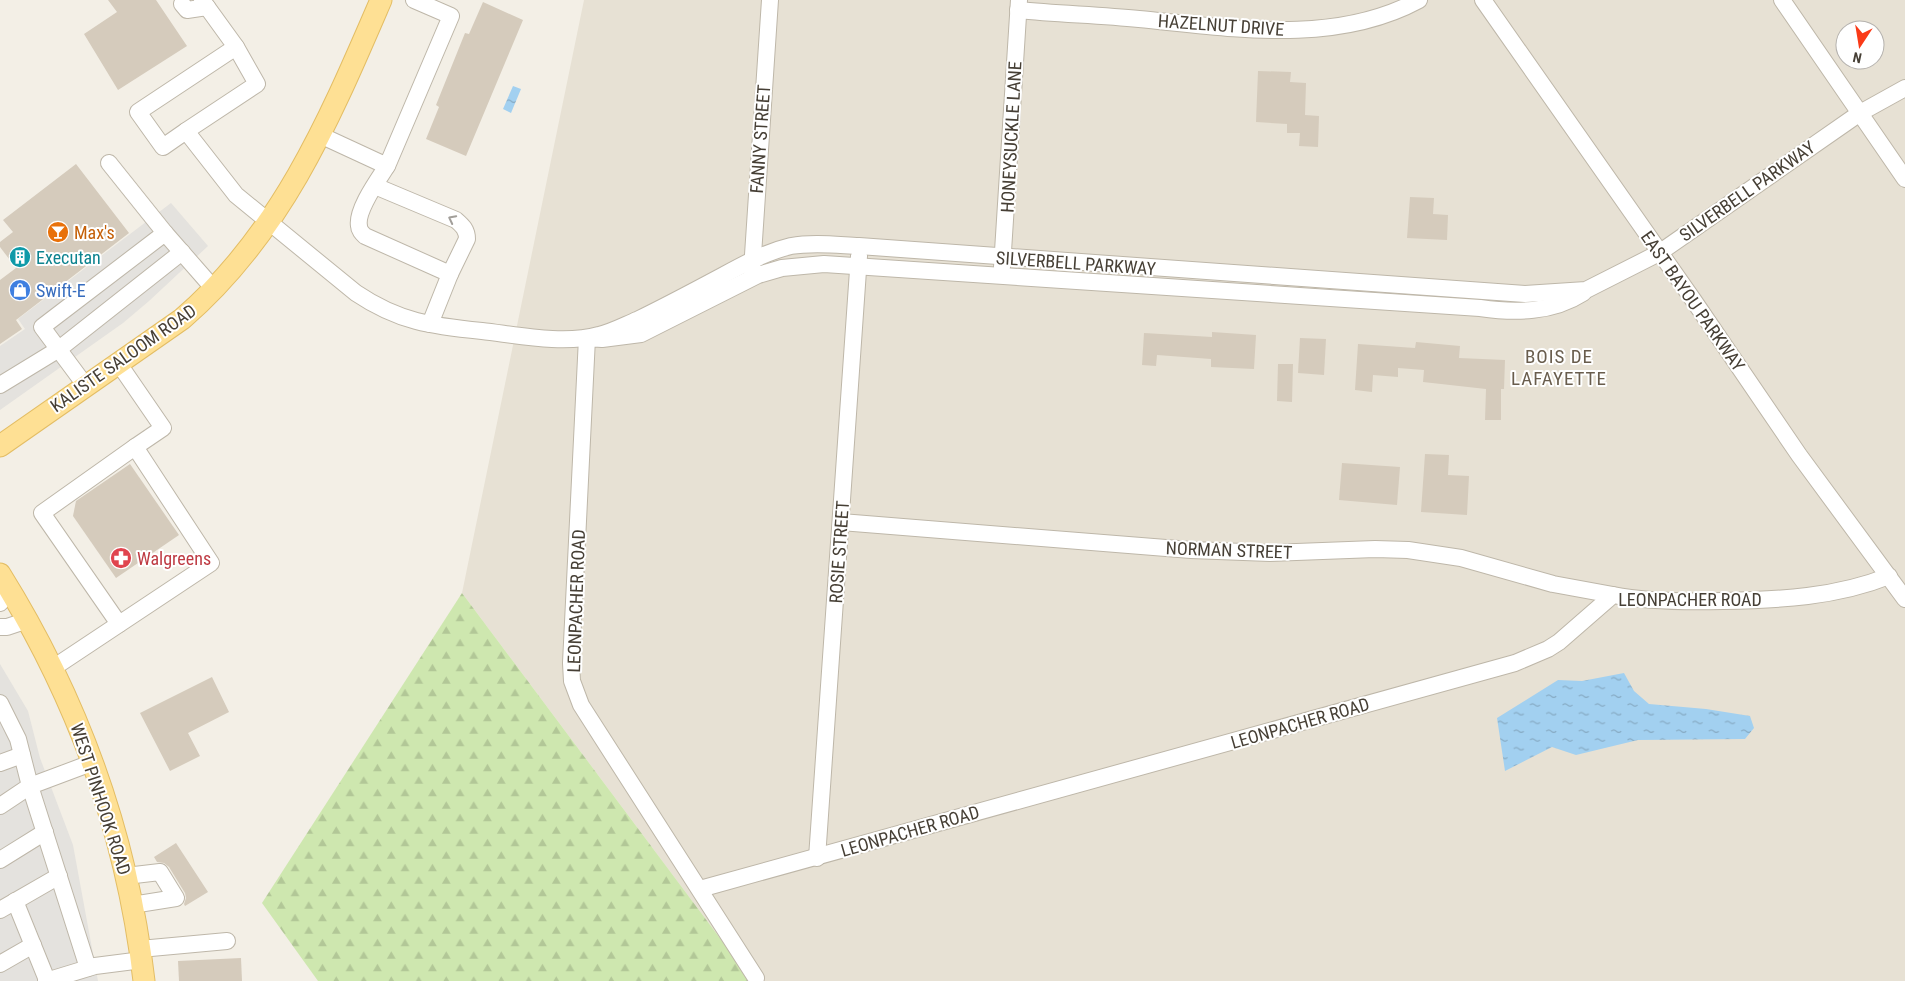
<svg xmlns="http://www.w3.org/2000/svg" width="1905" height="981" font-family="'Roboto Condensed',sans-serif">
<defs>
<pattern id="forest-firs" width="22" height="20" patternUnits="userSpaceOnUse" patternTransform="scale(1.25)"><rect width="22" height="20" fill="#cee7af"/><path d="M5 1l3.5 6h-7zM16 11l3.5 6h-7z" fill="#b2c797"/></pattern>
<pattern id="water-ripples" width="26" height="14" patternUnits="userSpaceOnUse" patternTransform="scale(1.25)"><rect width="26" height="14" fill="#a2d0f0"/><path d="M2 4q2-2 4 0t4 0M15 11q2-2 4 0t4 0" fill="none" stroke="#86aac3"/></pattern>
</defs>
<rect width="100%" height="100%" fill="#f3efe6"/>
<!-- residential -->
<path fill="#e7e1d4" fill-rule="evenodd" d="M584 0H1905V981H752L462 593ZM1845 30H1875V60H1845Z"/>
<!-- forest -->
<polygon fill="url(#forest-firs)" points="462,593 752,981 318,981 262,903"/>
<!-- parking -->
<g fill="#e4e2de">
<polygon points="171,203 208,246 149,301 123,323 0,410 0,346 25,329 18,319"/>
<polygon points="0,664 28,711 40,758 73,845 98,981 0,981"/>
</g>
<!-- water -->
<g fill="url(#water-ripples)">
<polygon points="513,86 521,89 511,113 503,109"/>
<polygon points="1624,673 1634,691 1649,704 1706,709 1750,716 1754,728 1745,739 1638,740 1576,755 1552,747 1505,771 1497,718 1558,680 1582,681"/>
</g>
<!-- building -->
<g fill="#d5cbbc">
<polygon points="108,0 156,0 187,46 118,90 84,34 117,12"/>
<polygon points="483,2 523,20 466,156 426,139 439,107 436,105 465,33 469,34"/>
<polygon points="1258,71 1291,72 1290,82 1306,83 1305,115 1319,116 1318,147 1299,146 1300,133 1287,133 1287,124 1256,122"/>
<polygon points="76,164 129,233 16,320 22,329 0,344 0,280 16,268 0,247 0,242 13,232 3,220"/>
<polygon points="1410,197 1434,198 1433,214 1448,215 1447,240 1407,238"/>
<polygon points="1212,332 1256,335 1254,369 1211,367 1211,359 1157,355 1156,366 1142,365 1144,333 1212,337"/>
<polygon points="1300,338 1326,339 1324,375 1298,373"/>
<polygon points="1416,342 1460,346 1459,358 1505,360 1504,389 1501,389 1501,420 1485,420 1486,389 1423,382 1424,370 1398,368 1398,377 1373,375 1372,392 1355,390 1358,344 1415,348"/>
<polygon points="1278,364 1293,364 1292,402 1277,401"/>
<polygon points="1425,454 1449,455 1448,475 1469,476 1467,515 1421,512"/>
<polygon points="1342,463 1400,467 1397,505 1339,500"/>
<polygon points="130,464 179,535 116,578 73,516 76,501"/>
<polygon points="212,677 229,712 188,733 200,756 170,771 140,713"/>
<polygon points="176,843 208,892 185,906 184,904 186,898 185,893 169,867 164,863 157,862 154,857"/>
<polygon points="241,958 242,981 179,981 178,961"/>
</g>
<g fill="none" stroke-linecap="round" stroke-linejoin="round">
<!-- minor casing -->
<g stroke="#beb7a9" stroke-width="18">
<g id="minor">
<path d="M202 0 236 47 138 112 163 147 186 131 236 195 356 293C399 322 432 326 482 331 517 335 564 345 599 335 612 332 625 325 637 320 666 306 694 291 722 276 744 264 766 252 791 246 813 242 837 245 859 246L1525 294 1586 290 1659 253 1860 113 1905 88"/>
<polyline points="1483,0 1694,301 1799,455 1905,599"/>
<polyline points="1782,0 1905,179"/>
<polyline points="182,4 187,10 207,7"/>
<path d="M1018 10C1058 14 1099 15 1139 19 1231 28 1334 46 1419 0"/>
<polyline points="186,131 257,84 236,47"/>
<polyline points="320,135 387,166 451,16 414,0"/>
<polyline points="109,163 165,233"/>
<path d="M387 166C378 180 356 210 359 226 359 230 362 233 365 236L450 274 430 324"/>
<path d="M375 186 456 220C463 226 467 230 467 239L450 274"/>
<polyline points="1002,267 1019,0"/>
<polyline points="752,270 770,0"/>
<polyline points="0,385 59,349 182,252"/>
<polyline points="85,385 42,327 165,233 214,289"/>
<polyline points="841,522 1191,550 1270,553 1375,549 1408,550 1461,558 1553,584 1613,595"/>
<polyline points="0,603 10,590"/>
<polyline points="119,624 42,513 135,447"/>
<polyline points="0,627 7,627 28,620"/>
<polyline points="53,668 211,563 135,447 163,428 119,364"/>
<polyline points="0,703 18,739 30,786 0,806"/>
<polyline points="0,763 22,755"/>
<polyline points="817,858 859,256"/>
<polyline points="0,860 45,832"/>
<polyline points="126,876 160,872 176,898 132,905"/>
<path d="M700 889 1515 663 1548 649 1559 642 1613 595C1649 602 1687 602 1723 601 1779 600 1837 597 1889 576"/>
<polyline points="15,901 47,980"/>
<polyline points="0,910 59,876"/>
<polyline points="140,949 227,941"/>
<polyline points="0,964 33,945"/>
<polyline points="88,968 30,786 94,762"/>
<path d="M756 978 581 705 572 681 571 663 587 338 602 339 641 334 758 275 782 268 824 264 1480 308C1515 313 1552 313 1583 293"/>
<polyline points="46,981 95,966 142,960"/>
</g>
</g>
<!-- major casing -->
<g stroke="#e3bd64" stroke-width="23">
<g id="major">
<path d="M0 446 182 319C282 233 330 118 381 0"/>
<path d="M0 574C78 699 127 834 144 981"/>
</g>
</g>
<!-- minor -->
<use href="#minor" stroke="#fff" stroke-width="16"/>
<!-- major -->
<use href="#major" stroke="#fee094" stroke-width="21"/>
</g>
<!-- one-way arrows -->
<defs><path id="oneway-chevron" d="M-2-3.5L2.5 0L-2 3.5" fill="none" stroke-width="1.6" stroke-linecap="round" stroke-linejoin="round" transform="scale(1.25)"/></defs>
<use stroke="#a29f9a" href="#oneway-chevron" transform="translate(452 219) rotate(-153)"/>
<!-- icons -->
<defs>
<g id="bar-disc" transform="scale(1.125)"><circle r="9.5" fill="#e8710a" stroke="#fff"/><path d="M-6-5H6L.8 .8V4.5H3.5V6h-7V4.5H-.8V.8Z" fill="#fff"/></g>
<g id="building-disc" transform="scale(1.125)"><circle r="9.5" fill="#0f9aa8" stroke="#fff"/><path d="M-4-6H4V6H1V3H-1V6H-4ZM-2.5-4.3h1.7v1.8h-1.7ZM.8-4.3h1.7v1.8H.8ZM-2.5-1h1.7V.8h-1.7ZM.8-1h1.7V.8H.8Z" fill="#fff"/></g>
<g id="shop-disc" transform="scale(1.125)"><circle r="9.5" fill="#3f7fe0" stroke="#fff"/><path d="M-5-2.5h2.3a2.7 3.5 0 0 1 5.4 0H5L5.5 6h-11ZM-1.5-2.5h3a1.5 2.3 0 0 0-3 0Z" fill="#fff"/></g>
<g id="pharmacy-disc" transform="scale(1.125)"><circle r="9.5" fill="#e0444e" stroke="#fff"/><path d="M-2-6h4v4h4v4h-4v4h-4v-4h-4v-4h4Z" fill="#fff"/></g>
</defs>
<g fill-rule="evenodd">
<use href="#bar-disc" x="58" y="232"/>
<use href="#building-disc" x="20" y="257"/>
<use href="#shop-disc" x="20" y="290"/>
<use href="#pharmacy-disc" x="121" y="558"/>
</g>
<g text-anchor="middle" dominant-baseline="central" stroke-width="4" stroke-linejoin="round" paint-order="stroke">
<!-- street labels -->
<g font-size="18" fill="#463f35" stroke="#fff">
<text transform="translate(1221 25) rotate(4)">HAZELNUT DRIVE</text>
<text transform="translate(1011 137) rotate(-87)">HONEYSUCKLE LANE</text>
<text transform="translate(760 139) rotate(-86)">FANNY STREET</text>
<text transform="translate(1747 191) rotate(-35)">SILVERBELL PARKWAY</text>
<text transform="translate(1076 263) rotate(4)">SILVERBELL PARKWAY</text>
<text transform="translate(1693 301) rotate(55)">EAST BAYOU PARKWAY</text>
<text transform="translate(123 358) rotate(-35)">KALISTE SALOOM ROAD</text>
<text transform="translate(1229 550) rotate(2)">NORMAN STREET</text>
<text transform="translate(839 552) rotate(-86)">ROSIE STREET</text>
<text x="1690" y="599">LEONPACHER ROAD</text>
<text transform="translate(576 601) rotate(-88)">LEONPACHER ROAD</text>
<text transform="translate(1300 723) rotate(-16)">LEONPACHER ROAD</text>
<text transform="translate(101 799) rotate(72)">WEST PINHOOK ROAD</text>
<text transform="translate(910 831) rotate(-16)">LEONPACHER ROAD</text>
</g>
<!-- food labels -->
<g font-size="18" fill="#c56008" stroke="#fff" text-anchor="start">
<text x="74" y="232">Max's</text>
</g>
<!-- culture labels -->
<g font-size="18" fill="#0d838f" stroke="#fff" text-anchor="start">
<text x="36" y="257">Executan</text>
</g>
<!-- shop labels -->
<g font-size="18" fill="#366cbe" stroke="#fff" text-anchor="start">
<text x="36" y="290">Swift-E</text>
</g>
<!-- health labels -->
<g font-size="18" fill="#be3a42" stroke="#fff" text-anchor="start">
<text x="137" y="558">Walgreens</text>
</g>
<!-- neighbourhood labels -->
<g font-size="19" letter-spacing="1" fill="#695d4d" stroke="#fff">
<text x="1559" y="356">BOIS DE<tspan x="1559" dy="22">LAFAYETTE</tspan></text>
</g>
</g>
<!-- north arrow -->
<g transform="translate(1860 45) rotate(192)"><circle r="24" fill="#ffffff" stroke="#b5b2ae"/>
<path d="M0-4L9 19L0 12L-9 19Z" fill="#fa3a17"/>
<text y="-8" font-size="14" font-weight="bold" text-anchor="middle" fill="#463f35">N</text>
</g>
</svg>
